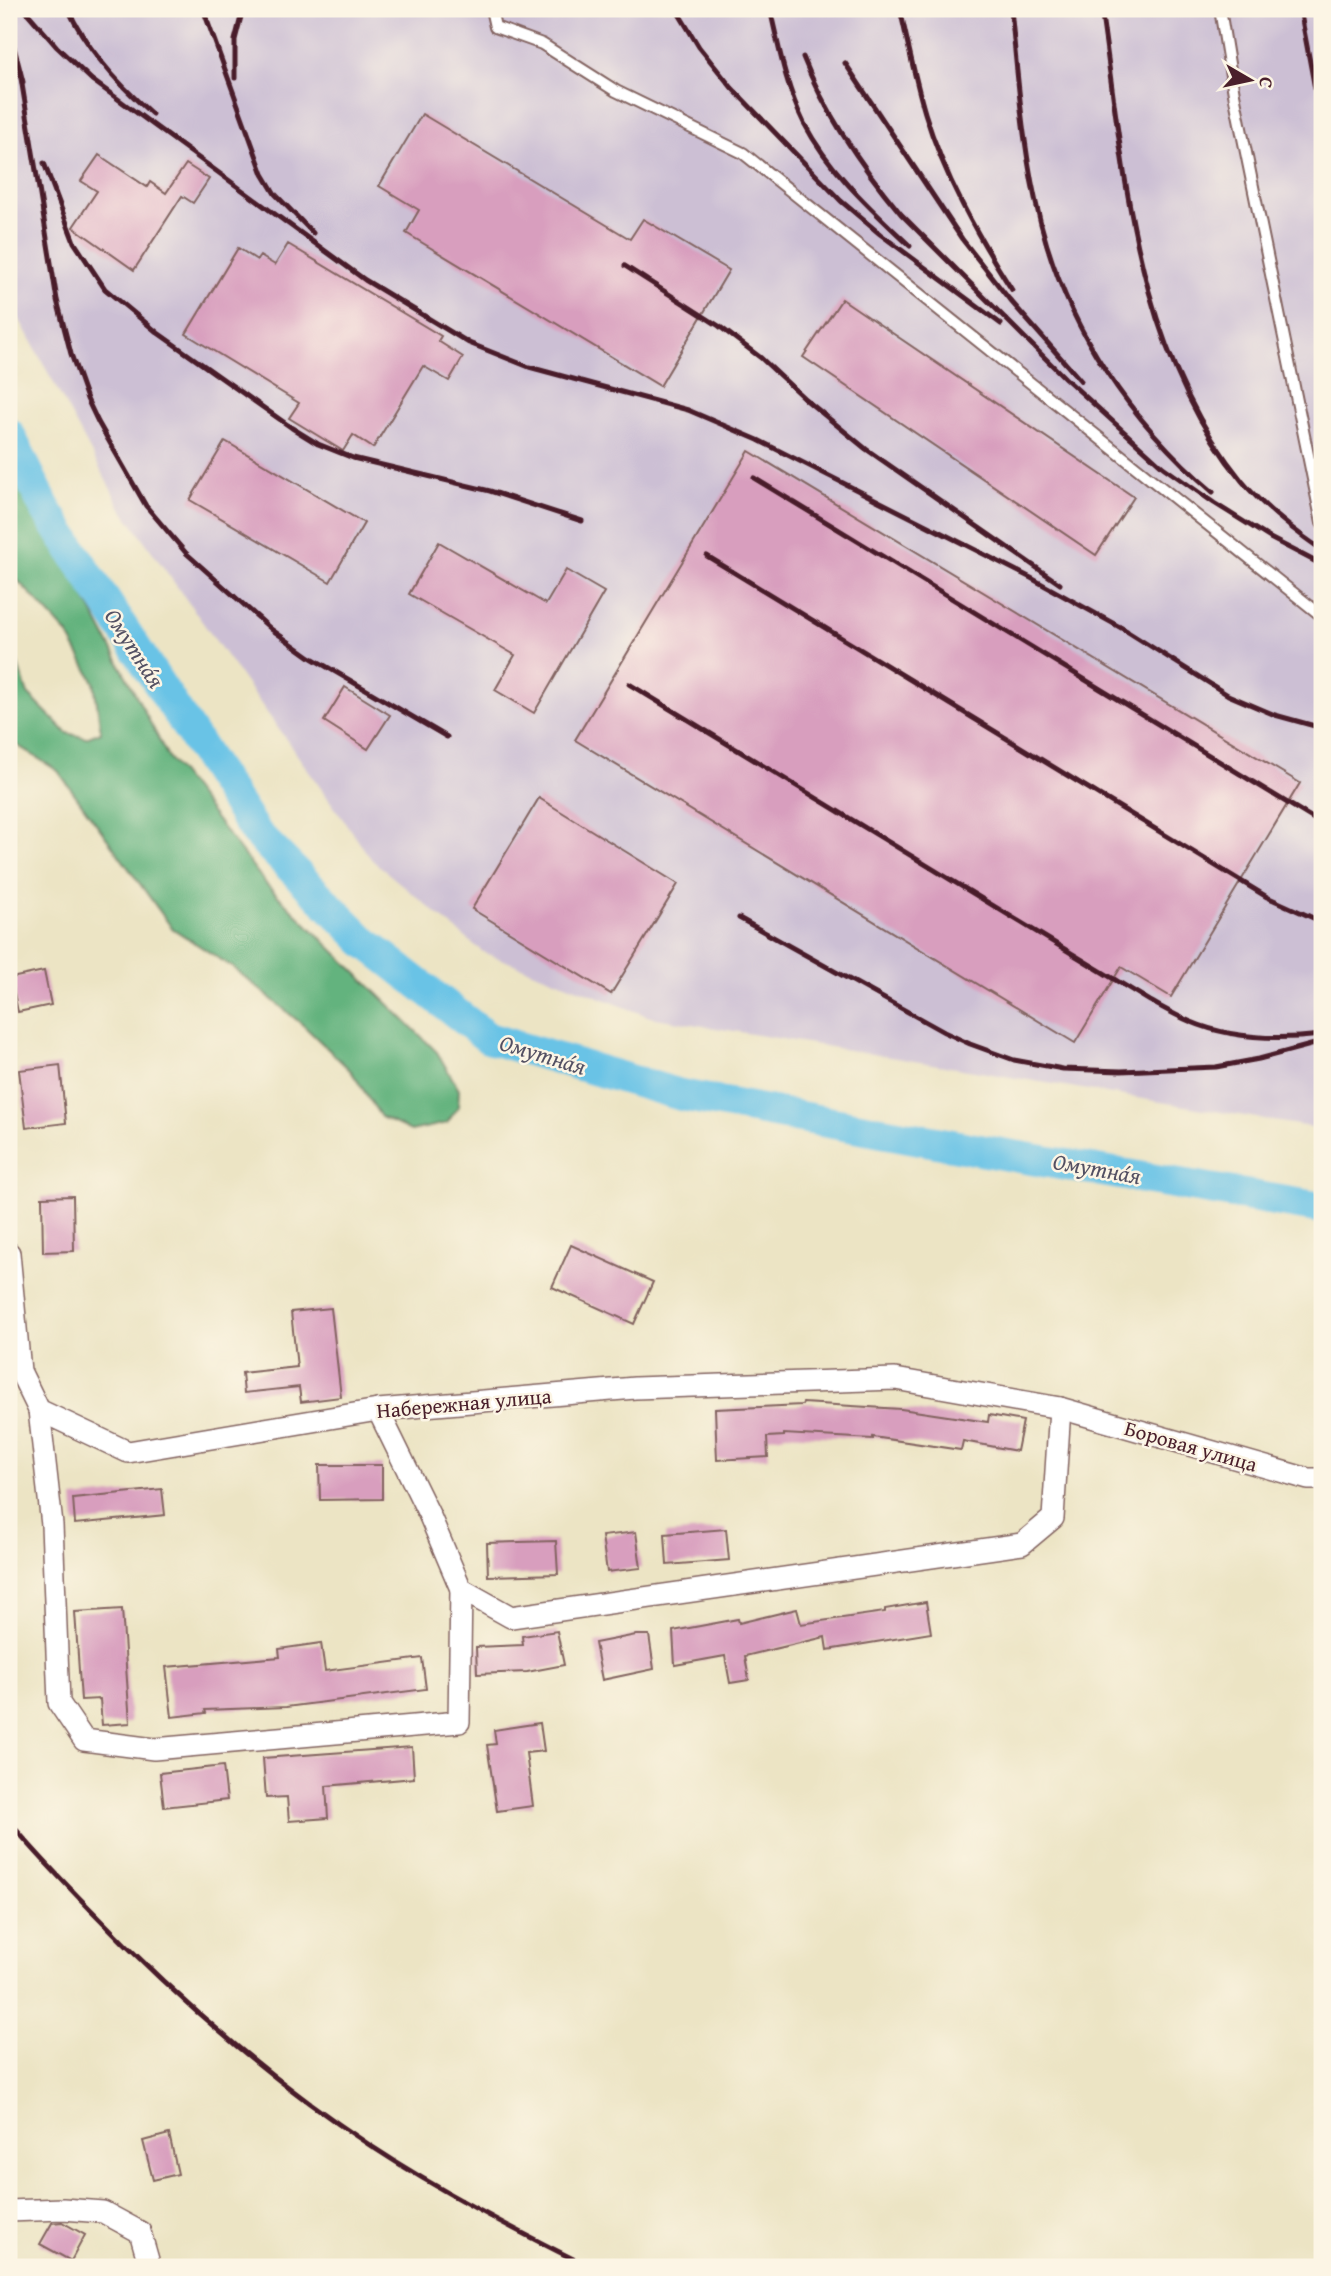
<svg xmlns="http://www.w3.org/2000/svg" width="1331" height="2276" font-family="'Gentium Book Plus',serif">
<rect width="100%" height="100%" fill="#fcf5e5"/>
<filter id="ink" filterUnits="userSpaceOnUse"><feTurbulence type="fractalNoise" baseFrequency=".0143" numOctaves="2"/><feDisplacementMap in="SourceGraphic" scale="14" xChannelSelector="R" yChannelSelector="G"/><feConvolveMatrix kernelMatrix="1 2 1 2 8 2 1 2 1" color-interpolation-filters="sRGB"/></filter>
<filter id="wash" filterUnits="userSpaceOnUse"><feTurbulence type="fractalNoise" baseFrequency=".00686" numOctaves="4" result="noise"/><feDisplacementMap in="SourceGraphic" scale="28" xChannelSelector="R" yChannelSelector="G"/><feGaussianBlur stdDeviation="1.57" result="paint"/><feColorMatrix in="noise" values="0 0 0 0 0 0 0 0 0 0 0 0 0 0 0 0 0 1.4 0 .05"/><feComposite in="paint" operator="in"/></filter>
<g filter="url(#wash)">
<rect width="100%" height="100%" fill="#ece4c4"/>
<!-- industrial -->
<polygon fill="#ccbfd4" points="9,9 1322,9 1322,1129 650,1017 483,952 372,860 121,508 9,300"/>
<!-- forest -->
<polygon fill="#64b37e" stroke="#576954" stroke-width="2" points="9,459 35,501 168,757 267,885 437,1052 459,1090 458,1107 447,1123 411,1131 381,1117 351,1071 303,1025 235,969 172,928 58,771 9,740 9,639 28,694 67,733 86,738 101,732 94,682 67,633 9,571"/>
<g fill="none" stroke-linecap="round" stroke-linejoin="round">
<!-- river -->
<polyline stroke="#69c3e6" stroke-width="32" points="9,434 45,508 255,832 364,941 488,1038 681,1095 996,1153 1322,1208"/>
</g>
<g id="blocks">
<!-- building -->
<g fill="#d89ebe">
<polygon points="422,114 630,239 643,219 729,270 660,386 406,233 419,210 379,186"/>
<polygon points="99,155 147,187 150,182 166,193 186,164 209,179 193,203 182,196 134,270 73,227 97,191 81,181"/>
<polygon points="288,244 441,336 438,341 463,357 449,381 423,366 373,448 353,435 343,451 289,418 299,403 186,334 238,248 257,260 260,256 275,265"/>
<polygon points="842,299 1134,497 1096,555 803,357"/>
<polygon points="225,441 364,523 330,582 190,500"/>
<polygon points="749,451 1300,783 1171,997 1121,967 1075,1043 575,740"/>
<polygon points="439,542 546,604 566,570 604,592 534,713 495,690 515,655 409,594"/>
<polygon points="345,687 390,715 368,749 324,721"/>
<polygon points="539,798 678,884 611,994 472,909"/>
<polygon points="44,971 51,1005 18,1012 11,978"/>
<polygon points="60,1065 66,1123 26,1128 19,1070"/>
<polygon points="73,1196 74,1251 43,1252 42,1197"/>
<polygon points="571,1245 653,1282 634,1324 552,1287"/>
<polygon points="331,1308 341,1397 301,1402 299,1387 244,1393 242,1373 297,1367 291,1312"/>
<polygon points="803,1403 901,1409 988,1422 989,1415 1023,1421 1017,1451 963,1441 961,1450 873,1437 873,1439 784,1434 784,1436 767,1437 768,1457 717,1460 715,1409 802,1405"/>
<polygon points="319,1465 382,1465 382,1499 320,1500"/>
<polygon points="162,1489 165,1515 75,1524 73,1498"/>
<polygon points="726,1529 729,1560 667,1565 665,1534"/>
<polygon points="636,1532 641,1568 607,1572 602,1536"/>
<polygon points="556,1541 558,1574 488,1576 487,1543"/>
<polygon points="926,1602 931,1633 827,1650 825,1637 745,1656 749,1680 730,1683 725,1656 675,1665 673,1631 738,1619 739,1623 797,1609 801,1624 885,1612 885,1609"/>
<polygon points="122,1609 130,1723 102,1725 100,1699 81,1700 75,1612"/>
<polygon points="557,1631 564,1665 527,1672 477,1674 476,1647 523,1645 522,1636"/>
<polygon points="636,1635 649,1635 654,1669 602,1680 595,1643"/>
<polygon points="321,1643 325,1671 422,1658 426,1689 286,1707 205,1710 206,1713 172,1717 166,1667 280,1657 279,1649"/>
<polygon points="540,1723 544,1751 526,1753 533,1806 497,1811 487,1745 496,1744 494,1730"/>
<polygon points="412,1747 414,1778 326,1786 328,1818 289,1821 287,1797 266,1798 263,1758"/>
<polygon points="223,1766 227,1800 164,1807 160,1773"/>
<polygon points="169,2134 178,2174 153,2180 143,2141"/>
<polygon points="62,2222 85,2235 71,2261 40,2244 52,2223"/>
</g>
</g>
</g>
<g filter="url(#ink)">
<use href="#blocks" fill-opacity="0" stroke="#836461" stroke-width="2"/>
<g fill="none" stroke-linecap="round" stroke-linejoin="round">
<!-- service casing -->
<g stroke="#836461" stroke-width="14">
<g id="service">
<polyline points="491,9 495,27 542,44 616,91 743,153 1322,616"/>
<polyline points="1220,9 1234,94 1322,523"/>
</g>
</g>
<!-- minor casing -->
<g stroke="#836461" stroke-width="24">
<g id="minor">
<polyline points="9,1253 20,1371 39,1410 128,1452 378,1410 635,1388 895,1379 1060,1408 1308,1479 1322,1479"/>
<polyline points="39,1410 52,1525 59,1703 84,1740 154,1749 459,1722 461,1589"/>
<polyline points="378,1410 429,1514 461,1589 511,1617 1022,1544 1053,1518 1060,1408"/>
<polyline points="9,2211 63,2209 103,2212 140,2232 150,2267"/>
</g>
</g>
<!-- service -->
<use href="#service" stroke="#fff" stroke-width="10"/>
<!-- minor -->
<use href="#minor" stroke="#fff" stroke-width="21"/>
<!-- rail -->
<g stroke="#4a1f2b" stroke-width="5">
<polyline points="24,9 57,47 92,80 365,280 469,343 529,367 688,410 758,440 1031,578 1127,631"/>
<path d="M68 9C87 50 118 84 152 114"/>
<polyline points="203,9 263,174 275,194 313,233"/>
<polyline points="676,9 699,47 732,88 841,201 880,234 1001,324"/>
<path d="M770 9C779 48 786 87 804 123 829 171 871 209 910 246"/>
<path d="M900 9C908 44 915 79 925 113 944 176 977 235 1012 290"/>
<path d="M1011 9C1018 80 1023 154 1041 224 1068 330 1131 422 1213 492"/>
<path d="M1101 9C1125 170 1134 349 1242 481 1264 508 1293 530 1322 550"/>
<polyline points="1300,9 1322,126"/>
<polyline points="1321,9 1322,14"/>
<polyline points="9,28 23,82"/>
<path d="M803 57C826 115 861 166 901 214L1065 378 1163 467 1214 503 1270 538 1322 565"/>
<polyline points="845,63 962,239 1009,299 1081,381"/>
<polyline points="20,72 57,300 71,354 87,399 98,422 146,506 186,553 271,629 310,657 447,737"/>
<polyline points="235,78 235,40 243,9"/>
<polyline points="44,163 74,242 105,289 158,333 292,428 318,444 353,458 490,491 582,521"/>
<polyline points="625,266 719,326 761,358 805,399 866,449 1060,584"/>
<polyline points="754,478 1322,824"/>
<polyline points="707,556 1267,897 1322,922"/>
<polyline points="1120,627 1228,695 1275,715 1322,728"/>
<path d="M629 684 1150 1001C1163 1008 1175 1015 1189 1021 1230 1039 1278 1040 1322 1035"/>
<polyline points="1322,886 1322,887"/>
<polyline points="739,918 944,1032 970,1044 1014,1060 1063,1069 1121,1071 1216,1067 1259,1059 1322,1042"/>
<path d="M9 1821C35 1853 63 1881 92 1911 177 1999 269 2079 371 2146 441 2192 515 2230 589 2267"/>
</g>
</g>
</g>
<g text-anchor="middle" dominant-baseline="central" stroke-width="5" stroke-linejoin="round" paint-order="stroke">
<!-- street labels -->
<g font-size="21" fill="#4a1f2b" stroke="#fcf5e5">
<text transform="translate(464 1403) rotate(-5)">Набережная улица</text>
<text transform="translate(1191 1446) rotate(16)">Боровая улица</text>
</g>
<!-- water labels -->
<g font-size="23" font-style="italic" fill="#535063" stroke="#fcf5e5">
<text transform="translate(135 648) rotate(57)">Омутна́я</text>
<text transform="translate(543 1054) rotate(17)">Омутна́я</text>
<text transform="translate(1097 1168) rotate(10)">Омутна́я</text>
</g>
</g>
<!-- margin -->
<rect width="1331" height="2276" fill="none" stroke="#fcf5e5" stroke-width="35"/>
<!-- north arrow -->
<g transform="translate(1250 80) rotate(99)" stroke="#fcf5e5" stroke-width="5" paint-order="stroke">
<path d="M0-5L12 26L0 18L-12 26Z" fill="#4a1f2b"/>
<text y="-10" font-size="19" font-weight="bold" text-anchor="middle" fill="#4a1f2b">С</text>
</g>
</svg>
